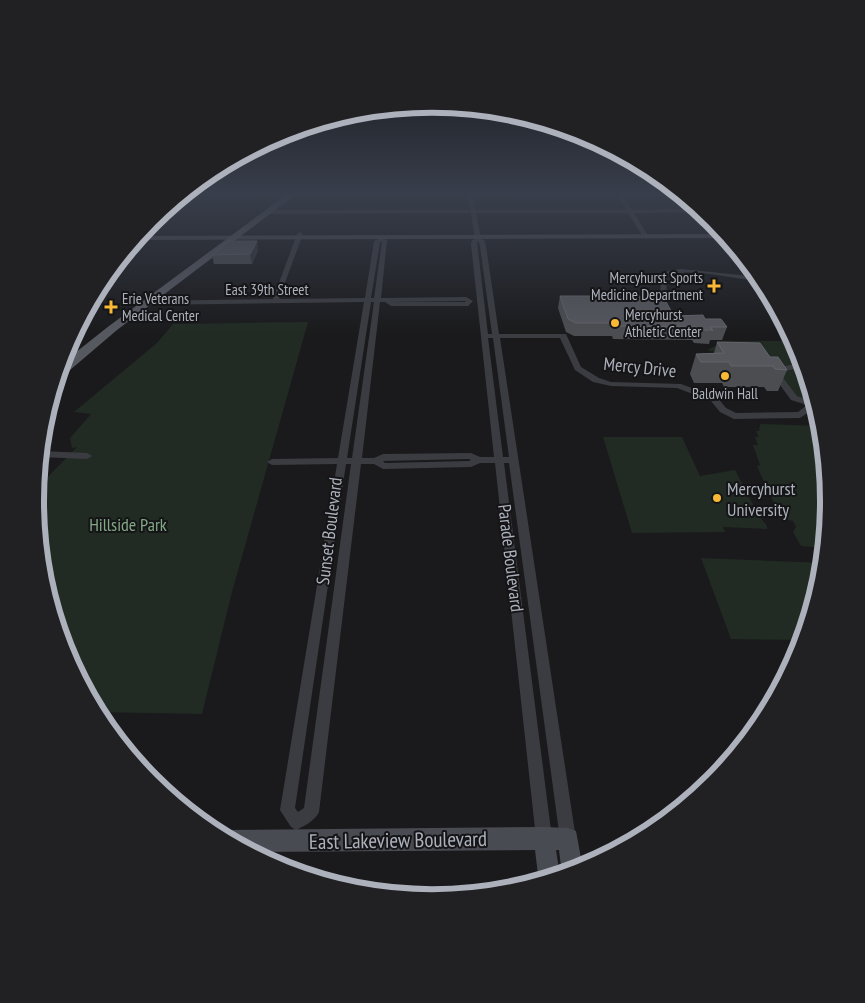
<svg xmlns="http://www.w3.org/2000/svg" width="865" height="1003" font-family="'PT Sans Narrow',sans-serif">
<rect width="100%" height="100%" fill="#1a1a1c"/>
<!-- green -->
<g fill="#212b23">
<polygon points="308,322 232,592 202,714 96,712 65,653 43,579 35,502 36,489 77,447 72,448 70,438 91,414 74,412 157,343 173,324"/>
<polygon points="721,341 795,341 816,404 802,399 733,356 707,350 722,343"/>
<polygon points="760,424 823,426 830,502 825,548 801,546 793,532 796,527 793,521 779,518 769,490 767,489 757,466 760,465 753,445 758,445 755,437 759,437 756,431 759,431"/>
<polygon points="603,437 682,437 700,476 735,470 759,516 767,526 767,529 723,527 725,532 632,533"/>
<polygon points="701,558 824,563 822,579 804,640 731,639"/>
</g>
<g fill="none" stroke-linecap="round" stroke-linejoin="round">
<!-- street -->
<g fill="#3b3c41" fill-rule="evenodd">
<path d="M468 195H473L475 210H626L618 195H622L632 210 700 209 704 212 634 213 649 237 646 239 643 237 628 213H476L481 239 484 240 486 246 499 334H566L581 367 599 378 611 382 681 384 717 397 726 408 736 413 798 412 807 405 791 400 772 374 778 367 804 363 805 367 784 371 780 374 797 396 816 403 818 408H815L800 418 734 419 720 412 711 401 677 388 611 386 593 382 575 370 560 338H500L576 839 573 844 568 847 563 844 560 839 509 463H504L552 838 549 843 544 846 539 843 536 838 495 463H480L471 467 383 469 374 464H361L319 812C315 821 304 826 296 830L291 827 280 810 337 464 272 465 267 462 272 459 338 458 364 302 146 305 143 303 146 301 273 299 297 234 300 232 303 234 279 299 365 298 374 241 381 238 387 240 381 298 466 297 473 301 468 306H391L385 302H380L362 458H374L383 454 471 453 480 457H494L471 244 472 240 475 239 471 213 269 214 266 212 269 210H470ZM380 242H382L374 298H371ZM477 242H479L480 246 492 334H488ZM465 301 466 302H393ZM371 302H374L352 458H347ZM488 338H493L509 457H503ZM469 459 471 460 469 461 385 463 383 461ZM346 464H351L304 808 298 812 295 808Z"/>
<path d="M681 269 760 277 763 281C738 281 687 265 667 277L666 302 661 306H657L656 305 660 301 661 276 668 271Z"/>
<polygon points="40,451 87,453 92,456 87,459 40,457"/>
</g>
<!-- secondary -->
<g fill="#494b52" fill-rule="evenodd">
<polygon points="724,234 728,238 135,240 139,236"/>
<polygon points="544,827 568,828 576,831 583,869 562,875 559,850 556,850 560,876 539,883 535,850 248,852 219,836 228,830"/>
</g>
<!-- primary -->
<polygon fill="#575961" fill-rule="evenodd" points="286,195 295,195 117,330 63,376 57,377 61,364 109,326"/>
</g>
<!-- wall -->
<g fill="#4b4d51">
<polygon points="258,250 252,264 214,264 212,255"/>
<polygon points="768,289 783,318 765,298"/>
<polygon points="560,296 642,299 674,316 705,319 727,327 722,340 710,340 709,344 694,343 692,340 613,339 612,336 574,336 566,332 558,308"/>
<polygon points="717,342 770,357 787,370 778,391 767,391 764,387 724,387 722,383 694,383 690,374 696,354 714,353"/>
</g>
<!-- shaded-wall -->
<polygon fill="#333437" points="257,241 258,250 252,264 250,254"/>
<!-- building -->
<g fill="#56575d" stroke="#63656c">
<polygon points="229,241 257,241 250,254 212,255"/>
<polygon points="560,296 640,296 642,299 665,300 674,316 703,315 705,319 721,319 727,327 710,327 713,330 698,330 696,327 616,326 615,323 576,323 568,319"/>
<polygon points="717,342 760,343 770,357 778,357 787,370 775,369 773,366 731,366 729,362 701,362 696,354 724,353"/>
</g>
<!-- sky -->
<linearGradient id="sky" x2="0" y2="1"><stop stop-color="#0e0e0f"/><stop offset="0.58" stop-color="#383e4b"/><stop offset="1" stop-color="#383e4b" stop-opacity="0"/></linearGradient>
<rect width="865" height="335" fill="url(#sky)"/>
<!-- markers -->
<g fill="#f9b835" stroke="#151517" stroke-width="2">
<path d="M711.5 278.5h5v5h5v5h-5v5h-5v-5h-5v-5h5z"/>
<path d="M108.5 299.5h5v5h5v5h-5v5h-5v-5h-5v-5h5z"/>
<circle cx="615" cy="323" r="5"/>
<circle cx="725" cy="376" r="5"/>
<circle cx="717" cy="498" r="5"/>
</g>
<g text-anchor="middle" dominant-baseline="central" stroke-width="4" stroke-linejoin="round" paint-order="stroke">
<!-- far-poi labels -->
<g font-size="15" fill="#acb1bc" stroke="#151517" text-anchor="start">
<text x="703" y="277" text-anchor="end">Mercyhurst Sports<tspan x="703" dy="17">Medicine Department</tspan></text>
<text x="122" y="298">Erie Veterans<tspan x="122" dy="17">Medical Center</tspan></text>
<text x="625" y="314">Mercyhurst<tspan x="625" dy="17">Athletic Center</tspan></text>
<text x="725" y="393" text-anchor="middle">Baldwin Hall</text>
</g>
<!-- far-street labels -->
<g font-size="15" fill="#acb1bc" stroke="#151517">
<text x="267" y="289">East 39th Street</text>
</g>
<!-- street labels -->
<g font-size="18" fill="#acb1bc" stroke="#151517">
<text transform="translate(640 367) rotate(6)">Mercy Drive</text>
<text transform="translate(329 531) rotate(-83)">Sunset Boulevard</text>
<text transform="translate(511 558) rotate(83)">Parade Boulevard</text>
</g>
<!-- poi labels -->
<g font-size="18" fill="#acb1bc" stroke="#151517" text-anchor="start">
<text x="727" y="488">Mercyhurst<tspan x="727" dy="21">University</tspan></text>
</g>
<!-- park labels -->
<g font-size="18" fill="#82a885" stroke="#151517">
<text x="128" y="524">Hillside Park</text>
</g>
<!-- near-street labels -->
<g font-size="21" fill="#acb1bc" stroke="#151517">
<text transform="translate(398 840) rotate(-1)">East Lakeview Boulevard</text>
</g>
</g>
<!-- crop -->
<path d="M0 0H865V1003H0ZM44 501a388 388 0 1 1 776 0a388 388 0 1 1-776 0Z" fill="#212124" fill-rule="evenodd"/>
<path fill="none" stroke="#acb1bc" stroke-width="6" d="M44 501a388 388 0 1 1 776 0a388 388 0 1 1-776 0Z"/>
</svg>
